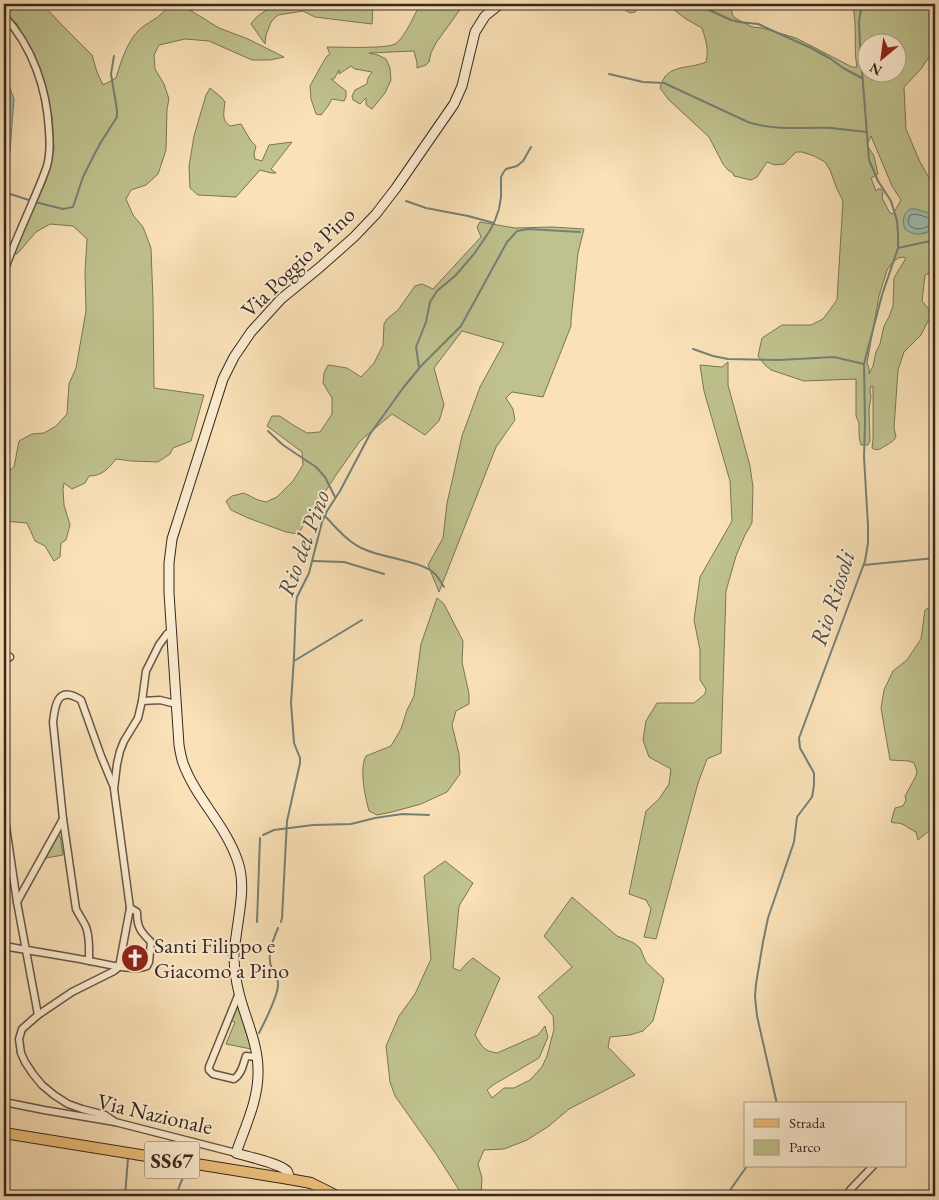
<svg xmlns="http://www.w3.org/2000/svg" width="939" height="1200" font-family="'EB Garamond',serif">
<rect width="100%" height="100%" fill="#fae1b7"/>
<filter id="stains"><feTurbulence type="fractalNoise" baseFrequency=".004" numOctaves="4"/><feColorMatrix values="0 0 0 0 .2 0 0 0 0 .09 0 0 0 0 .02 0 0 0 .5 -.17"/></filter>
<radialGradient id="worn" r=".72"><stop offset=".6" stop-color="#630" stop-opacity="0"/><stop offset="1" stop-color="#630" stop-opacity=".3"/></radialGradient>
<!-- green -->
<g fill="#bfc28e" stroke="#7a7558" fill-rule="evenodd">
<path d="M4 4H42L63 26 92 55 97 72 103 85 116 78C121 62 126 44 138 31 148 21 160 19 168 6L167 4H180L219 28 248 39 284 57 270 60H252L209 41 185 39 159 45 154 55 155 69 164 84 169 99 167 109 166 150 158 174 146 185 131 190 126 199 133 215 143 227 151 248 153 301 154 388 204 395 191 441 173 448 170 454 158 462 131 461 116 459C108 469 102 476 89 476L85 483 72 489 64 483 63 489 64 505 70 525 66 540 61 543 60 557 54 561 45 546 35 541 27 523 4 521V541L5 474 14 467 19 441 32 434 44 433 56 426 67 414 69 384 76 368 86 311 85 272 87 239 73 226 50 224 36 232 17 254H13L46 181 54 149 52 117 45 83 32 50 17 24 4 11Z"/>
<path d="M281 4H373L372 24 315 17 303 11 278 15 271 22 266 35 265 44 251 24C257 14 271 7 281 4Z"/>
<path d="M420 4H464L436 43 431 53 429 62 426 65 417 68V63L414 51 369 53 378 55 386 59 390 68 391 80 385 93 372 109 366 105V98L360 104 353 100 352 96 355 90 367 84 368 78 372 72 355 69 351 66 339 74V70L334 79H331L346 91V97L344 101 332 99 328 106 321 115 316 114 311 99 310 86 321 66 327 56 330 54 327 47C341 47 385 49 395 44 404 39 415 14 420 4Z"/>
<polygon points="628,4 641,4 635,12 630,13 625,10"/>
<path d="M666 4H733L732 6V14L735 18 752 27 762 28 796 38 852 67H857C854 51 856 40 855 25 855 18 853 11 854 4H935V48L921 69 904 87 906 129 920 162 935 188V215L931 214 922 234 935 229V271L925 275 922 301 932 313 921 335 904 352 898 370 894 428 896 437C893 442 891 442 887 445 880 448 879 452 872 448L873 440V386H871L870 390 871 397 869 409 870 441 868 445H861L859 436V423L856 416V379L804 381 771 370 764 364 758 356 762 338 782 325H811L823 319 837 300 843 201 837 189 830 170 825 162 814 156 802 152H796L784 164 775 165 767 162 757 177 751 180 734 176 733 173 728 170 723 164 709 137 669 100 660 88C666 63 687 70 706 62 709 49 706 41 702 28L686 19ZM866 42H896V72H866ZM871 136 892 186 901 200 893 214 890 213 882 198 883 193 881 189H878L876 191 871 178 878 174 874 156 867 145ZM903 257 906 258 894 278 893 306 889 317 884 326 880 344 876 352 873 366 869 374V368L867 363 879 296 887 270 892 263 898 258Z"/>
<path d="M210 88 221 97 225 102C224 112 221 120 230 126L241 124 251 141 256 146 254 154 255 159 262 161 269 145 292 142 271 169 276 173H271L260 170 236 197 198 195 190 188 189 166 194 136 206 95Z"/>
<polygon points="480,222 515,228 552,227 584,229 578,253 571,320 571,326 543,397 512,392 506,398 513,409 515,420 496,447 439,592 428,565 443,538 447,503 453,477 462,436 480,387 504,343 462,331 434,368 444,405 439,421 425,435 392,414 360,441 336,475 298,534 286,532 248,518 231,510 226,501 232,496 244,493 258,500 266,502 277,497 293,481 303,465 302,452 267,426 272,416 280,416 293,425 307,433 320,432 332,414 332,398 323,383 324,373 328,365 347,368 361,377 374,363 383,345 384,324 387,319 398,310 415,286 422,284 433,289 481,237 477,227"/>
<polygon points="728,362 728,385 750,466 753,487 752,523 745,535 736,556 726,591 721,753 707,759 698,783 656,939 644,937 651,909 646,900 629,894 646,811 659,799 669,784 671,769 649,757 643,740 646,721 657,703 694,703 705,694 706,689 700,680 700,650 694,620 700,577 732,521 730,481 704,391 700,365 722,367"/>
<path d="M437 598 444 604 463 641 462 662 469 694V704L456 711 452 725 459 754 460 774 447 792 421 804 392 812 377 815 369 811C365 796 359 769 366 756L391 746 401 729 407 710 414 696 421 644Z"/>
<path d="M935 604V818L930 830 918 840 916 832C911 830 907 826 902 824 898 822 895 824 891 822L895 808 903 806 906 800 905 796 916 776 917 772 914 763 909 761 890 760 881 708 884 690 893 671 907 660 921 639 925 610Z"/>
<polygon points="58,835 60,836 63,855 46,858 56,836"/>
<path d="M445 861 473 883 459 906 453 968 460 971 467 963 473 958 500 978 475 1035C482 1046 483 1051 497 1053L538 1035 545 1026 548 1037 539 1058 493 1085 487 1090 492 1098 504 1088H514L530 1080 542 1067 547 1056 554 1029 553 1016 538 997 572 967 544 936 572 897 617 936 634 943 640 948 646 962 664 979 653 1021 643 1031 630 1035 610 1037 608 1047 635 1075 569 1109 549 1126 527 1140 504 1149 484 1150 478 1164 482 1178 481 1196H463L436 1154 395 1096 390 1082 386 1046 399 1016 415 994 431 959 424 876Z"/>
<polygon points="235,1006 237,1006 239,1009 251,1049 226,1044 235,1022 230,1020"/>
</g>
<!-- water -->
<g fill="#9ebdb0" stroke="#748177">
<polygon points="4,72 14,99 10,151 4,189"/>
<path d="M910 209H916L935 215V229C923 233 917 238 905 229 902 221 903 214 910 209Z"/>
</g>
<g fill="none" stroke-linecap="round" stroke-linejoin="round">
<!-- shore -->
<g stroke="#6a7268" stroke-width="1">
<polyline points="4,86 9,100 4,158"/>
<path d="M935 219C927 219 918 212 910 215L908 222 910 226C918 232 926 227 934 224H935"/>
</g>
<!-- stream -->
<g stroke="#748177" stroke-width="2">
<polyline points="696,4 731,20 739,22 758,24 811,48 831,59 843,68 862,78"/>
<path d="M609 74 643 82 664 83 748 122C775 131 803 127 831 128 842 129 854 131 866 132"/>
<polyline points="4,192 35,202 63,209 73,207 83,177 94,155 101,142 117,117 117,110 111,74 114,56"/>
<polyline points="406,201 426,208 468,216 494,223"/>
<polyline points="898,248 935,240"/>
<polyline points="693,349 713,356 728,359 779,360 834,357 864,364"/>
<polyline points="419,367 416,347 426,322 430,302 437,291 455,276 474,254 489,232 494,223 499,209 501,197 501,177 503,173 506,169 517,166 523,161 531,147"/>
<polyline points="268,431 283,445 316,467 325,477 335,497"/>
<path d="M325 516C337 529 350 544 366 550 384 558 423 561 435 574 439 578 441 583 444 587"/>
<polyline points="313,561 344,562 384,574"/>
<polyline points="864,565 935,558"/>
<polyline points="294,661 362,620"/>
<polyline points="263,835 274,830 313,825 351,824 375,818 402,814 429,815"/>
<polyline points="257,922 260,838"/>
<polyline points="281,922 282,918 287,821 300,763 300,758 294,743 291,703 294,657 296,605 297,597 309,573 322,522 327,511 340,491 370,434 403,388 421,366 461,326 507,242 517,231 528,229 580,232"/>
<path d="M259 1033C265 1021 279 995 278 983 278 977 274 973 272 969 266 956 273 940 278 928"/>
<polyline points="777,1104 757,1016 755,997 756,984 763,942 768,918 794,842 797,817 812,797 814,785 814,773 800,748 799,738 865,561 868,543 868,526 864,457 865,423 864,364 882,295 898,248 898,233 897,221 891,201 878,181 869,160 860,45 859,21 862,4"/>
<polyline points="562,1195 563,1196"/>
<polyline points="125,1196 128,1158"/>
<path d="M177 1196C178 1185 184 1176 190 1166"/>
<polyline points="726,1196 747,1166"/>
</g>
<!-- street casing -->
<g stroke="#675646" stroke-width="9">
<g id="street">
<path d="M4 16C33 47 47 90 49 131 50 143 50 155 47 166 43 178 38 189 33 201 23 225 12 248 4 272"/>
<polyline points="4,661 10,657"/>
<polyline points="142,701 160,700 176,704"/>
<polyline points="4,813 17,902 38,1015"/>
<polyline points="17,902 63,819"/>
<path d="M4 946C31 951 58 955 85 960 101 963 133 972 147 966L149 962 151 942C140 931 137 927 137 912L130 908"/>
<path d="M89 961C89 950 90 937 86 927 84 922 79 915 76 909L63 819 53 722C55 704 58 685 81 700L101 756 113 785"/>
<path d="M239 993 209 1067V1070L213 1074 234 1079C242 1074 243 1064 246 1056L257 1057"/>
<polyline points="4,1102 44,1110 115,1122 236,1153"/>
<polyline points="115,1122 105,1115 82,1109 68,1104 54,1095 42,1085 33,1074 25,1062 21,1053 19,1039 22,1029 38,1015 72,992 114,971 119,967 130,908 114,789 117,764 120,751 124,741 138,718 142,701 146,671 159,645 167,634 171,631"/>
<polyline points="847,1196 850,1190 873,1166"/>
</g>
</g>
<!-- secondary casing -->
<g stroke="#362821" stroke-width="11">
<path id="secondary" d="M289 1179C289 1176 289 1174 287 1171 279 1163 248 1157 236 1153 245 1127 259 1099 258 1070 258 1043 245 1018 239 993 236 981 234 968 234 955 234 949 235 943 236 937 239 912 246 886 238 862 226 825 196 799 183 763 181 757 180 751 179 745L169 593V563L172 539 223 379 234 357 251 332 281 299 319 268 354 237 376 214 396 188 454 104 462 86 475 32 485 16 500 4"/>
</g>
<!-- primary casing -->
<g stroke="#362821" stroke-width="12">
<polyline id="primary" points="4,1133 289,1179 311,1183 337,1196"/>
</g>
<!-- street -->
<use href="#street" stroke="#fcecd0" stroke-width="6"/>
<!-- secondary -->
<use href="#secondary" stroke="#fcecd0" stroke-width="9"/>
<!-- primary -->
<use href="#primary" stroke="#edc07c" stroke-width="10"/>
</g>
<!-- icons -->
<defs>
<g id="church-disc" transform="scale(1.4375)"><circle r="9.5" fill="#8f2418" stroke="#fcecd0"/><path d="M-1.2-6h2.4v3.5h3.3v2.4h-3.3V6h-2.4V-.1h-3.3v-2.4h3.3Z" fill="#fff"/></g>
</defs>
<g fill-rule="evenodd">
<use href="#church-disc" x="135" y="958"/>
</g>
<g text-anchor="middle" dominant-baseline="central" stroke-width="4" stroke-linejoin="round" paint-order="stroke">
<!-- shield labels -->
<rect fill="#fcecd0" stroke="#716356" stroke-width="1" x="144.5" y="1141.5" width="55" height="37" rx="4"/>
<g font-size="21" font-weight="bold" fill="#362821">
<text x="172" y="1160">SS67</text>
</g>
<!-- street labels -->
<g font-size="22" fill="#362821" stroke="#fcecd0">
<text transform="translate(298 262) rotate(-44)">Via Poggio a Pino</text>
<text transform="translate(155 1114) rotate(13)">Via Nazionale</text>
</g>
<!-- poi labels -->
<g font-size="22" fill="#362821" stroke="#fcecd0" text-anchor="start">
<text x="154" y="945">Santi Filippo e<tspan x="154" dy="25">Giacomo a Pino</tspan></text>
</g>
<!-- water labels -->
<g font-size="24" font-style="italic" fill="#504d45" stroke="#fcecd0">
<text transform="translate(303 543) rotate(-70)">Rio del Pino</text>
<text transform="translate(832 598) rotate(-72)">Rio Riosoli</text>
</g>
</g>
<!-- margin -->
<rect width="939" height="1200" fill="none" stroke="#fae1b7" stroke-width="20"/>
<rect x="5" y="5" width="929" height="1190" fill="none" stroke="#362821" stroke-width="2.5"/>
<rect x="10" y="10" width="919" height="1180" fill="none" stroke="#362821"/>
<!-- legend -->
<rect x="744" y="1102" width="162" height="65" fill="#fcecd0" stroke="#ad9e8a"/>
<rect x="754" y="1119" width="25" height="8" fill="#edc07c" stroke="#ad9e8a"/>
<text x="789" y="1128" font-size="15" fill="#362821">Strada</text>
<rect x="754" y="1140" width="25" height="15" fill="#bfc28e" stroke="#ad9e8a"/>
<text x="789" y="1152" font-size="15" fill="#362821">Parco</text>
<!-- north arrow -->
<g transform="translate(882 58) rotate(209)"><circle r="24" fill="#fcecd0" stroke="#ad9e8a"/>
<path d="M0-4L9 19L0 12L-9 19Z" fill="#8f2418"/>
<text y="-8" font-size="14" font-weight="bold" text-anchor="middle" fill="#362821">N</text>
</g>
<rect width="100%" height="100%" filter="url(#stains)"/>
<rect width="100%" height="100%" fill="url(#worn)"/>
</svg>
